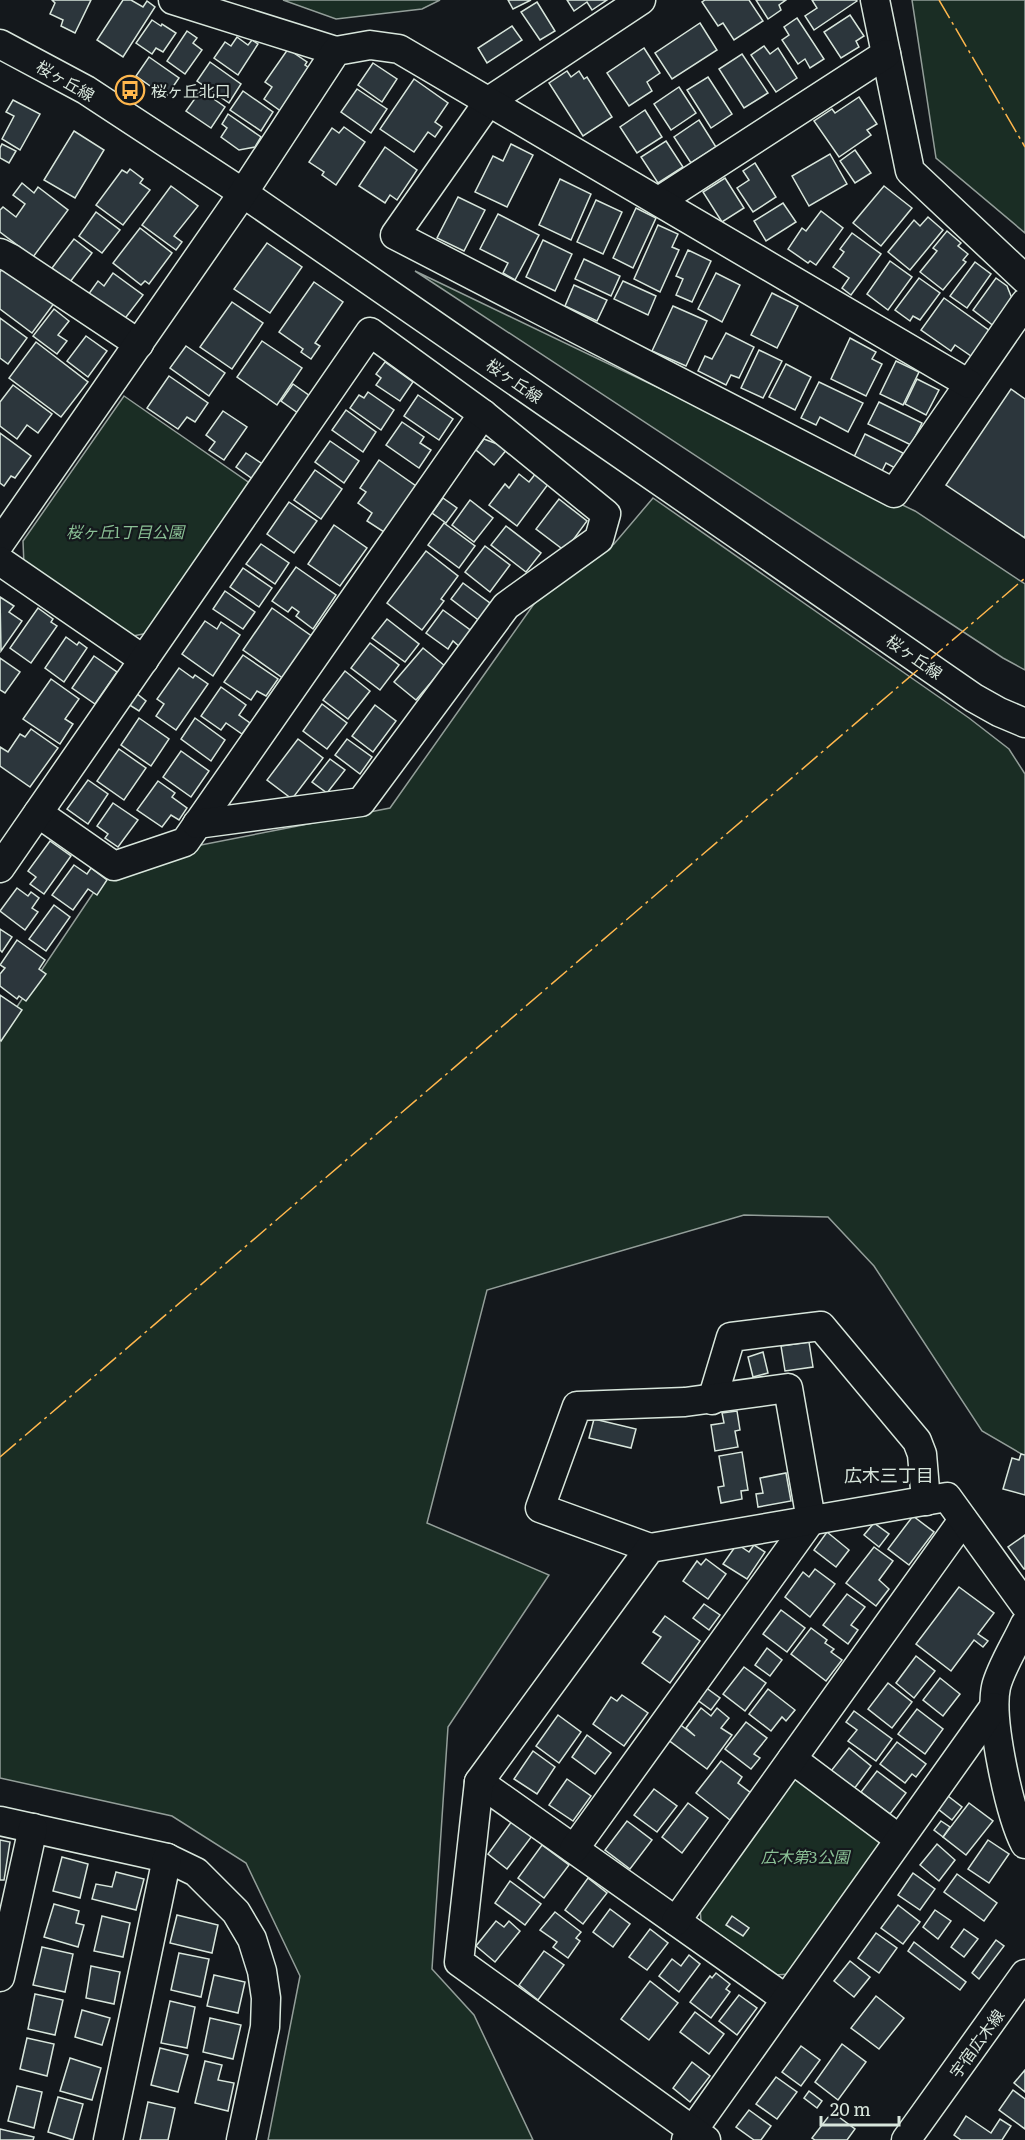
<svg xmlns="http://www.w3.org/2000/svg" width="1025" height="2140" font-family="Literata,'Noto Sans JP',serif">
<rect width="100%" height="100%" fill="#14181c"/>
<!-- green -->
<g fill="#1a2d24" stroke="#939e99" stroke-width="1.5">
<polygon points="283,0 440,0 422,9 336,19"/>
<polygon points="912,0 1025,0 1025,233 936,158"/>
<polygon points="415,271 915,511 1025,584 1025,670 1003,658"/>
<polygon points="124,396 251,484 148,633 128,637 24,565 23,541"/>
<polygon points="653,498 969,718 1009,749 1025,774 1025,1456 982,1431 874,1266 828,1217 744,1215 487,1290 427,1523 549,1575 448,1727 432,1969 474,2015 533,2140 268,2140 300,1976 246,1863 172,1816 0,1778 0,1032 114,862 390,808 536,601 614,544"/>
<polygon points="806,1777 883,1845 791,1974 775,1975 701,1921 700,1907 789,1778"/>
</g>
<!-- building -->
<g fill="#2c363c" stroke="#d8e6dc" stroke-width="1.5">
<polygon points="52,0 91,0 75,33 61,26 63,20 50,14 55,3"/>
<polygon points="123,0 131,0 143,7 147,1 155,7 123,57 97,40"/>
<polygon points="508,0 531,0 513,9"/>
<polygon points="567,0 607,0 592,10 587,2 574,11"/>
<polygon points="705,0 749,0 763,21 734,40 723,23 718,26 702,2"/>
<polygon points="756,0 786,0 779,5 781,10 768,19"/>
<polygon points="812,0 856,0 857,1 814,30 805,16 817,8"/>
<polygon points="537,2 555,31 540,40 521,12"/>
<polygon points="850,15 864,36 856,41 859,47 841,58 824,32"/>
<polygon points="797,18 824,59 810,68 805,59 798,64 782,40 789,35 784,27"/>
<polygon points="152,20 161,26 162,24 176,33 163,52 156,48 152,54 136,43"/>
<polygon points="700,23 717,50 672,79 655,53"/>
<polygon points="512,26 522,40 487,63 478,48"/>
<polygon points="187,31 197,38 193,43 202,50 185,74 167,61"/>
<polygon points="237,37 248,45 252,40 258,44 238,75 214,58 225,42 231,46"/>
<polygon points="764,46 770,54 778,48 797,78 776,92 751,55"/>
<polygon points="644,48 660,73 647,82 652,91 629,106 607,73"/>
<polygon points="288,49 307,62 305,65 311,69 282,112 264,99 272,87 265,82"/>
<polygon points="742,54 768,93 744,108 719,69"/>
<polygon points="149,57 179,78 166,97 136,76"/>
<polygon points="210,62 241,84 229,103 197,81"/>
<polygon points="373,63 397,79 382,102 358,85"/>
<polygon points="567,71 571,77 579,71 584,79 587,77 612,117 583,136 549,83"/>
<polygon points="708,77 732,114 711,128 687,90"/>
<polygon points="414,79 448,103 435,122 442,127 435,137 428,132 414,152 380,129"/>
<polygon points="679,87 696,113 671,130 654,104"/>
<polygon points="357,89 387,109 371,133 341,112"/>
<polygon points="201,90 225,107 211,128 186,111"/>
<polygon points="243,91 273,112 261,131 230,110"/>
<polygon points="859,97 877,124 867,130 871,135 839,157 814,121 832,109 835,113"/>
<polygon points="13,100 40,114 20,150 2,139 14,116 6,112"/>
<polygon points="645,110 662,137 637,153 620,127"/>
<polygon points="228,114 261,137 255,147 239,150 221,137 227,128 222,124"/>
<polygon points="699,120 716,147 691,163 674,137"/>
<polygon points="344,127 365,142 336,185 322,175 324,172 309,162 332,128 339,133"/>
<polygon points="74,131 104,150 75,198 44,180"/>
<polygon points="666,141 683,167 658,183 641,157"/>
<polygon points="2,144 16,151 9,163 0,158 0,148"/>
<polygon points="511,144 533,155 507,207 475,192 493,156 503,161"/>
<polygon points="385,147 417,170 397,200 390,195 385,203 359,186"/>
<polygon points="855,150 871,173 855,183 840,161"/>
<polygon points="830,154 847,184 809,206 792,176"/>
<polygon points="755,163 776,197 753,212 737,188 749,180 743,171"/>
<polygon points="130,169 143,179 140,183 150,190 123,225 96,205 122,170 127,173"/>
<polygon points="725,178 744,208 722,222 703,192"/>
<polygon points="560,179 591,194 571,240 539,225"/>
<polygon points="22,183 34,193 38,187 68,210 33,257 0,232 0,210 3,207 16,217 25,204 13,195"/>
<polygon points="171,186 198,206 174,236 182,242 176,250 142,225"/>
<polygon points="884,186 912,208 881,246 853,223"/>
<polygon points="458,197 485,210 464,251 437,238"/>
<polygon points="596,200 622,212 603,254 577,242"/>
<polygon points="783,203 796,222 766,241 754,221"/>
<polygon points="636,208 656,218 633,268 613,258"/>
<polygon points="821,211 843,228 816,265 810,261 808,263 788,249 802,228 806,231"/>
<polygon points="96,212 120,230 102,253 79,236"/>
<polygon points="498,214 539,235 515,280 503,273 508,263 480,249"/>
<polygon points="928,217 943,230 910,270 888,252 914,220 920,226"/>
<polygon points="658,225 678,234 672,247 679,250 660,292 634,279"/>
<polygon points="140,228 172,253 149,284 145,281 141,285 113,263"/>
<polygon points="947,231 961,243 958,246 968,254 963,260 966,262 943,290 920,272 937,251 933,248"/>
<polygon points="852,233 881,254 851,295 842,288 849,278 833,267 844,252 840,249"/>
<polygon points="74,239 92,253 70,282 52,268"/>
<polygon points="543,240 572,254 555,291 526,277"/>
<polygon points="267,243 302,267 270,313 234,289"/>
<polygon points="688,250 711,261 692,302 676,295 683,279 676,276"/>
<polygon points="584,259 620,276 611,296 575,279"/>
<polygon points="890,261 912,277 888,310 867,294"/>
<polygon points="975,262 991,274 967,308 950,296"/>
<polygon points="6,264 55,302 32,333 0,309 0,272"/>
<polygon points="113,273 143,295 123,321 88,295 98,281 104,286"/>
<polygon points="716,273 740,285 722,322 698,309"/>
<polygon points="919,278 940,293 920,320 913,316 910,321 895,310"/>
<polygon points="996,278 1007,286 1013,301 995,327 973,310"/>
<polygon points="623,281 656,296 648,315 614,299"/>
<polygon points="314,282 343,302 315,343 320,346 311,359 301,352 303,349 279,332"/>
<polygon points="574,285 607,300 597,321 565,306"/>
<polygon points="772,293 798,306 777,348 751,335"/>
<polygon points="944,298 990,331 971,356 955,345 951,351 921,330"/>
<polygon points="232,302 263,323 232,369 200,347"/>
<polygon points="673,306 707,321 686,366 652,351"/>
<polygon points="54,309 69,321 58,335 67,341 57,354 33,336"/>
<polygon points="0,318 27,338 8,364 0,358"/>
<polygon points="726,333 754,347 739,378 731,375 726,385 698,371 705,356 712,359"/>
<polygon points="86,336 107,351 88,377 67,361"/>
<polygon points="850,338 876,352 872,359 882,364 866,396 831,379"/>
<polygon points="262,341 302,368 277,405 237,377"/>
<polygon points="36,342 88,382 61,417 9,378"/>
<polygon points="186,346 225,373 209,396 170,368"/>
<polygon points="759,350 782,361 763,398 741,388"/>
<polygon points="896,361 919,372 903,405 880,394"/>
<polygon points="385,362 413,382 400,401 376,385 381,378 376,374"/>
<polygon points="786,364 811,377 795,410 769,397"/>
<polygon points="169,376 208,403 195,422 187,417 178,429 147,408"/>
<polygon points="917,379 939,390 926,415 905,404"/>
<polygon points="819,382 863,403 848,432 820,417 816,425 801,418"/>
<polygon points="293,384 310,396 298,413 281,401"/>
<polygon points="13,385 52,414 38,433 27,425 17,439 0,426 0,402"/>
<polygon points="1011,389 1025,399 1025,538 946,485"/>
<polygon points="368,392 394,410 381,430 350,408 359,395 364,398"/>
<polygon points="418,395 453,419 439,440 404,416"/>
<polygon points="879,402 922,423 911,445 868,424"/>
<polygon points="346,410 376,432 363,452 332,430"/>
<polygon points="223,411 247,427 224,460 209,450 215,442 206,435"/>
<polygon points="402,422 424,437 420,443 431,450 419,468 386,445"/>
<polygon points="0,433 31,456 15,478 11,476 4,486 0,483"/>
<polygon points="865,434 903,453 895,468 886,463 882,471 854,457"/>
<polygon points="484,439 508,448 494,465 476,450"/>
<polygon points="330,441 359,461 344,483 315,462"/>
<polygon points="246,453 264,465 254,480 236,467"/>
<polygon points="379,460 416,486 384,532 367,521 372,513 358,503 366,492 360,488"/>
<polygon points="315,470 342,489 321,519 294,500"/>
<polygon points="536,473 549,483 517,526 489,505 505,484 509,488 519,474 529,482"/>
<polygon points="443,498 457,508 446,523 432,513"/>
<polygon points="559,499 587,521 565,551 536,529"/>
<polygon points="470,500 493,518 474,542 452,525"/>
<polygon points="289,502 317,521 294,553 267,534"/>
<polygon points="444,523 475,546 459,568 428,545"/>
<polygon points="334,525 367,548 340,586 308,564"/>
<polygon points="506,526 541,553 526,572 491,545"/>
<polygon points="261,544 289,563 275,584 246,564"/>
<polygon points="485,546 510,565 490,592 465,572"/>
<polygon points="426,551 458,576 441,599 444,601 422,630 387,603"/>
<polygon points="296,567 336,595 313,629 296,616 299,612 292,607 288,612 272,601"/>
<polygon points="243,568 272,588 259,607 230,587"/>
<polygon points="463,583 494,606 481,622 451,599"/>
<polygon points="225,591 255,612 243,629 213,609"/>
<polygon points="0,597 14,606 9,612 22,621 1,651"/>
<polygon points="38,608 53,619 51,622 57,626 31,663 10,648"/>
<polygon points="272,608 313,637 284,679 243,650"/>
<polygon points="443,610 473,632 461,648 453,641 448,649 426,633"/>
<polygon points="387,619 419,644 405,662 372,638"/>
<polygon points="205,621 217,629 221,622 240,635 213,676 182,654"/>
<polygon points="66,637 77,645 79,642 87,648 64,682 45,668"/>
<polygon points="370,643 399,665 380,690 351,668"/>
<polygon points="423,648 445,666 416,700 394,682"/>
<polygon points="243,655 278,679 266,696 257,691 251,700 224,682"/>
<polygon points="94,656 117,672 95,704 72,688"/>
<polygon points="0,658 20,672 5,693 0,690"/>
<polygon points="179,668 193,678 195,675 208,684 176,730 156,716 164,704 157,699"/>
<polygon points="345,671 370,691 348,719 323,700"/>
<polygon points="51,679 79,699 65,719 73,724 60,744 23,719"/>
<polygon points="221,687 246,705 239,715 250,723 242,734 226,723 221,730 201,716"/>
<polygon points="136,693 146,701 139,711 128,704"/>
<polygon points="322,704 347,723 327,749 303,731"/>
<polygon points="375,705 396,721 373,752 352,736"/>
<polygon points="139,718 169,739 151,766 121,745"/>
<polygon points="195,718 225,740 211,761 181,739"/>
<polygon points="31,729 58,748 30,787 0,766 0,747 8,752 20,734 25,737"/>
<polygon points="298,739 323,758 292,799 267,780"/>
<polygon points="347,739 372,757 360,774 335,755"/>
<polygon points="119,749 146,768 124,800 97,781"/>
<polygon points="181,751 209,771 191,797 163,777"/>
<polygon points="330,759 345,770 327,793 312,782"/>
<polygon points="88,780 108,794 88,824 67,809"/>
<polygon points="158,781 175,793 172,797 187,808 179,820 171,815 162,827 137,810"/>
<polygon points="113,803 138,820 118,847 105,838 108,834 97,826"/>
<polygon points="50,841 71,856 44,894 30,884 36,877 28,871"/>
<polygon points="74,865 87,874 91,868 107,880 97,895 88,889 73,910 52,895"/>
<polygon points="17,888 28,896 31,892 39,898 32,908 38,912 25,930 0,911"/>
<polygon points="54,905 70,917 46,951 29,939"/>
<polygon points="0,929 12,937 2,952 0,950"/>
<polygon points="17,940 45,960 39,969 46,974 26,1001 19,996 17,999 0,986 0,974 5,968 0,965"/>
<polygon points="0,995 22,1010 1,1041 0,1040"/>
<polygon points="809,1342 813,1367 785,1371 781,1346"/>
<polygon points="763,1352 768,1373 753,1377 748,1357"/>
<polygon points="737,1411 740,1430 735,1431 738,1447 715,1451 711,1425 724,1423 722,1413"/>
<polygon points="594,1419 636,1429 631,1448 589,1438"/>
<polygon points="742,1452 748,1490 741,1491 742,1499 721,1503 718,1487 724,1486 719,1456"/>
<polygon points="1021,1454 1025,1455 1025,1495 1003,1489 1012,1458 1019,1460"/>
<polygon points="786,1473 791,1501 758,1507 756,1494 763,1493 760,1478"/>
<polygon points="913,1516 934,1532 909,1565 888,1549"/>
<polygon points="874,1523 889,1534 879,1547 864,1535"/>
<polygon points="827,1532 849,1550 836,1567 814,1550"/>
<polygon points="1025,1535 1025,1569 1024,1569 1008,1547"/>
<polygon points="737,1544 749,1552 754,1545 765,1552 747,1579 723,1564"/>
<polygon points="874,1547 893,1561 879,1580 889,1589 876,1606 846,1583"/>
<polygon points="706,1559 726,1574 708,1599 683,1581 697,1561 701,1565"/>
<polygon points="815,1569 835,1584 810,1617 785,1597 803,1572 809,1577"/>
<polygon points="959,1587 994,1613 978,1634 988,1641 983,1647 974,1640 951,1671 916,1644"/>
<polygon points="847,1594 865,1607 851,1625 858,1630 848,1644 823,1625"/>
<polygon points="704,1604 720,1615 709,1630 693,1618"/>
<polygon points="781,1610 805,1628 787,1652 763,1634"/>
<polygon points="665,1616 700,1641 670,1683 642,1663 661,1637 653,1632"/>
<polygon points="811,1628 827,1640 825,1643 834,1649 831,1652 842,1660 826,1681 791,1654"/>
<polygon points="767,1648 782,1660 770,1676 755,1665"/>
<polygon points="916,1656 935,1671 914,1698 896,1683"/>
<polygon points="744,1667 766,1683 745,1711 723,1694"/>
<polygon points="940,1678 960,1694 943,1716 923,1700"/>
<polygon points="888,1683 912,1702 892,1728 868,1709"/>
<polygon points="705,1687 720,1698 711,1710 696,1699"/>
<polygon points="768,1689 795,1710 786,1721 782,1717 771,1731 749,1714"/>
<polygon points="622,1695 648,1713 624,1746 593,1724 611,1697 617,1701"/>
<polygon points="701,1708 711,1716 717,1708 729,1718 721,1728 732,1735 707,1769 667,1739 678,1723 695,1736 686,1728"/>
<polygon points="917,1709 943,1729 925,1754 898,1734"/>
<polygon points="854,1711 892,1739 876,1761 848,1741 857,1730 846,1722"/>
<polygon points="558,1715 581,1732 559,1763 536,1746"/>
<polygon points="746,1722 767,1738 754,1754 760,1758 751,1769 725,1749"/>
<polygon points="587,1735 611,1753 595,1774 572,1757"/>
<polygon points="897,1742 926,1764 916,1777 912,1774 905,1783 880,1764"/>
<polygon points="849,1748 871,1766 854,1789 831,1771"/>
<polygon points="533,1751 555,1767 537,1794 514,1779"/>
<polygon points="721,1761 742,1777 738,1783 751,1793 730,1820 696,1793"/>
<polygon points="877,1771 906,1793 890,1814 861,1792"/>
<polygon points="567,1779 591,1796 573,1821 549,1805"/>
<polygon points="654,1789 677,1806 657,1832 634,1815"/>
<polygon points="948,1796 962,1807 952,1820 938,1809"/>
<polygon points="688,1803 708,1818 682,1853 662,1837"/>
<polygon points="969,1803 993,1821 966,1855 943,1837"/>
<polygon points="512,1821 532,1836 507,1869 488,1854"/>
<polygon points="627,1821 652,1840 630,1869 605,1850"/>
<polygon points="941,1821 950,1827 943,1837 934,1830"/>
<polygon points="0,1840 10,1842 4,1880 0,1880"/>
<polygon points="988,1840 1009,1854 989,1883 968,1869"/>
<polygon points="937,1844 955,1860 939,1881 920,1865"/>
<polygon points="542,1845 569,1865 544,1898 518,1878"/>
<polygon points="62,1857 88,1864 80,1898 53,1891"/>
<polygon points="116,1872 144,1879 136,1910 92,1899 96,1884 112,1887"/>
<polygon points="913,1873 935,1889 920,1910 898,1895"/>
<polygon points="957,1874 997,1903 984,1921 944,1892"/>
<polygon points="588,1878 607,1893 583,1924 565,1910"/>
<polygon points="510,1881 541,1904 525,1925 495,1903"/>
<polygon points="54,1904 79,1911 76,1923 84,1925 78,1947 44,1937"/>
<polygon points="898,1905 920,1922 903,1944 881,1928"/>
<polygon points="610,1909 630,1924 613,1947 593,1932"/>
<polygon points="935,1910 951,1921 938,1939 923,1927"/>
<polygon points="555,1912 581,1932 576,1938 580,1941 568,1958 553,1947 557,1942 540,1930"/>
<polygon points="177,1915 218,1925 212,1953 170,1943"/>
<polygon points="102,1916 130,1923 123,1957 94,1951"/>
<polygon points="732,1916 749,1928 743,1936 726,1925"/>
<polygon points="496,1921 504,1927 509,1921 520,1931 495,1962 476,1946"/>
<polygon points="650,1929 668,1943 647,1970 629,1957"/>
<polygon points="964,1929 978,1939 964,1957 951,1947"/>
<polygon points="876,1933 897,1948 879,1973 858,1958"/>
<polygon points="996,1940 1004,1946 979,1979 972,1973"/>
<polygon points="914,1942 966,1982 960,1990 908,1951"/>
<polygon points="42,1947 73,1954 65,1992 33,1985"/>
<polygon points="544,1951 564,1965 538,2000 519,1985"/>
<polygon points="179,1953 209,1959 201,1997 171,1990"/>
<polygon points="689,1955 700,1964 679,1992 659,1976 672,1959 681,1966"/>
<polygon points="850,1961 870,1977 854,1997 834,1981"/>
<polygon points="91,1966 120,1972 114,2004 86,1998"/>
<polygon points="716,1973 730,1984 726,1989 730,1992 711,2018 690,2002 710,1976 712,1978"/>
<polygon points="214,1975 245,1982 238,2013 207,2006"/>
<polygon points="650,1981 678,2003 649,2040 621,2019"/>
<polygon points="35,1994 63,2000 55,2035 28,2029"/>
<polygon points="739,1995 757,2008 737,2035 719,2021"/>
<polygon points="876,1996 904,2018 879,2049 851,2028"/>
<polygon points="170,2001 195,2007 187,2048 161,2043"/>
<polygon points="82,2010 110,2018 102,2045 75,2037"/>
<polygon points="695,2012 724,2034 709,2054 680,2032"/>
<polygon points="210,2018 241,2025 233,2059 203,2052"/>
<polygon points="27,2038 54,2044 47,2076 20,2069"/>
<polygon points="842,2044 866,2062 838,2100 815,2082"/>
<polygon points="801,2046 820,2060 801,2086 782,2072"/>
<polygon points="160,2048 188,2055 178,2092 151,2085"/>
<polygon points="70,2058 101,2068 92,2100 60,2091"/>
<polygon points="205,2061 222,2065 218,2080 234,2083 228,2111 195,2103"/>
<polygon points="692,2062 710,2076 690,2102 673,2088"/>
<polygon points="1025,2070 1025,2092 1014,2083"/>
<polygon points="776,2077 797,2092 777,2119 756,2104"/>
<polygon points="17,2086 42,2092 34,2128 8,2121"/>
<polygon points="1013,2090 1025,2099 1025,2129 999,2110"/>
<polygon points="809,2091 822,2101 817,2108 804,2098"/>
<polygon points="58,2097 83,2104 73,2140 48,2132"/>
<polygon points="148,2102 175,2108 168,2140 140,2140"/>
<polygon points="749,2110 771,2126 761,2140 754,2140 736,2127"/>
<polygon points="832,2112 855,2129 847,2140 815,2140 812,2138"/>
<polygon points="966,2116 991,2133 1000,2119 1011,2126 1002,2140 961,2140 954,2135"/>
<polygon points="0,2129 34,2137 33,2140 0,2140"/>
</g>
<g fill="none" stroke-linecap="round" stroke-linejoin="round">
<!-- minor casing -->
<g stroke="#d8e6dc" stroke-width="31">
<g id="minor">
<polyline points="173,0 336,51"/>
<polyline points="641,0 489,101 395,235 894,493 1025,303"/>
<polyline points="875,0 910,171 1025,279"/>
<polyline points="0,44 86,90 243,193 974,698 999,712 1025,723"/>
<polyline points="659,201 886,54"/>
<polyline points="0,253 10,258 139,344"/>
<polyline points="0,543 243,193 336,51 370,45 399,49 969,384"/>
<polyline points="0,561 144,660"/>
<polyline points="38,813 114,866 185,842 483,414"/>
<polyline points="0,868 370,332 483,414 606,514 599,539 506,606 361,802 197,824"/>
<polyline points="712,1400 731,1337 821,1326 917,1441 922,1454 926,1501"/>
<path d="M1025 1624C1017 1642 1000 1669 996 1687 989 1719 1010 1815 1025 1844"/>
<polyline points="792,1759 899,1839"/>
<polyline points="479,1782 786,1999"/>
<polyline points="0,1821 167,1858 196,1872 236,1912 252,1939 262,1971 266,1998 265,2027 241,2140"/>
<polyline points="574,1849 811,1520 788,1388 685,1402 577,1406 540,1508 650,1548"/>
<polyline points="676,1921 963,1520"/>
<polyline points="0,1977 33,1828"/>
<polyline points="108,2140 167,1858"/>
<polyline points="686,2140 994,1707"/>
<polyline points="706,2140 459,1962 479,1782 650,1548 947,1497 1025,1605"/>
<polyline points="906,2140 1025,1974"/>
</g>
</g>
<!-- minor -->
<use href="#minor" stroke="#14181c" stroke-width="28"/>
<!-- power -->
<g stroke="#ffb74d" stroke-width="1.5" stroke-dasharray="21 4.5 3 4.5" stroke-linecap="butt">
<polyline points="939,0 1025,147"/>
<polyline points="0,1457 1025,578"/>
</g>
</g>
<!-- icons -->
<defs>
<g id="bus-ring" transform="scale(1.5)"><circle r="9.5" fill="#14181c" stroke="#ffb74d" stroke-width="1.5"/><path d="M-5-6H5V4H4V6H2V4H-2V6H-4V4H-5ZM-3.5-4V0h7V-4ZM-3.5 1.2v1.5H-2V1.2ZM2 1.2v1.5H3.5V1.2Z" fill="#ffb74d"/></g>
</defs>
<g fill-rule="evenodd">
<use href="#bus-ring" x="130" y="90"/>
</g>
<g text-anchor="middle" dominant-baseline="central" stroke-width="4.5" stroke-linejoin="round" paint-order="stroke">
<!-- street labels -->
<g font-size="16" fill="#d8e6dc" stroke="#14181c">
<text transform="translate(66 80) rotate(30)">桜ヶ丘線</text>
<text transform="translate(515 380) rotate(35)">桜ヶ丘線</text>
<text transform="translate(915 656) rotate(35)">桜ヶ丘線</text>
<text transform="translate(976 2043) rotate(-54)">宇宿広木線</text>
</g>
<!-- poi labels -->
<g font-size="16" fill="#d8e6dc" stroke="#14181c" text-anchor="start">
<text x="151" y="90">桜ヶ丘北口</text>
</g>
<!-- park labels -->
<g font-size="16" font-style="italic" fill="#8ac095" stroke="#14181c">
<text x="125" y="531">桜ヶ丘1丁目公園</text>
<text x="805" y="1856">広木第3公園</text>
</g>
<!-- neighbourhood labels -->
<g font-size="18" fill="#d8e6dc" stroke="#14181c">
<text x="889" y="1474">広木三丁目</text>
</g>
</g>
<!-- scale -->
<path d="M821 2116v9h78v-9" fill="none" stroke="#d8e6dc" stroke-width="3"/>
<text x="830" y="2116" font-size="18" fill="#d8e6dc" stroke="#14181c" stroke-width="4.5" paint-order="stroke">20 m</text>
</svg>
